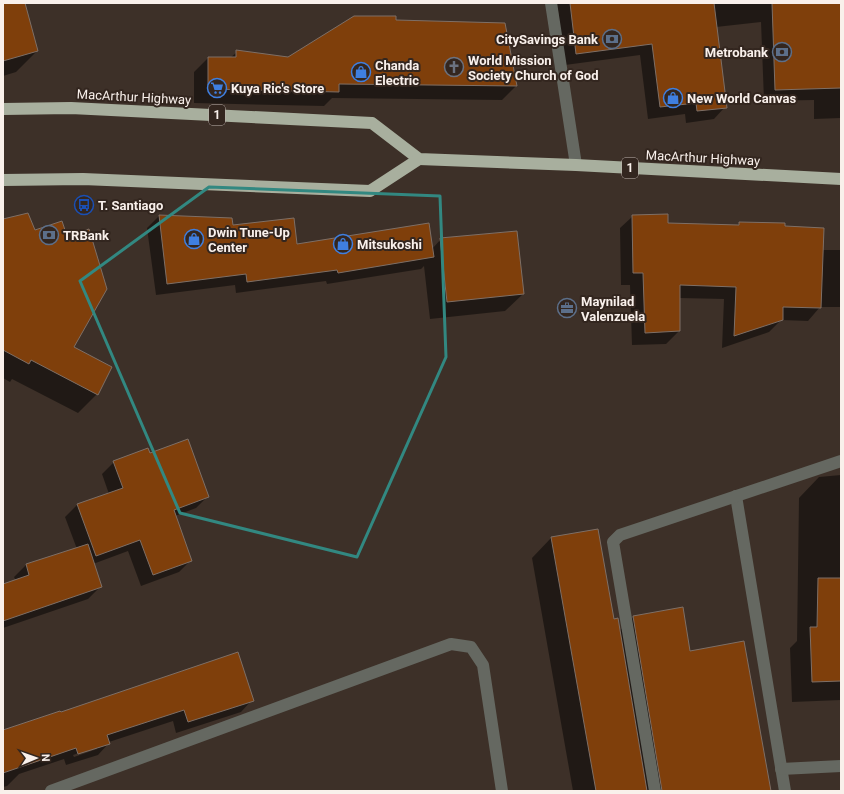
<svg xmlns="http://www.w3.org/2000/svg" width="844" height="794" font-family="Roboto,sans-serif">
<rect width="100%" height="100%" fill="#3d3028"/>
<!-- shadow -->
<g fill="#0007" fill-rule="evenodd">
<polygon points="3,3 24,3 37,51 16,72 3,76"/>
<polygon points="557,3 841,3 841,118 814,119 814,100 764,101 761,22 716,27 725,107 714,119 686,123 685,114 648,119 640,55 565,65"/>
<polygon points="395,21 516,86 502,100 332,98 324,106 194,103 194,72 208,58 230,58 237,52 288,58"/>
<polygon points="159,216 231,219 232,227 296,245 432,249 441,239 523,294 505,311 430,319 424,266 421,269 327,284 326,281 236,293 235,285 156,295 147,228"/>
<polygon points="633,216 667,224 737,226 739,223 784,227 822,250 841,250 841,307 820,307 808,321 781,320 769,332 722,348 724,299 679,298 679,331 666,344 632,345 630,285 621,285 620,228"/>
<polygon points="3,220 72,348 111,367 97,394 78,413 12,379 10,382 3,378"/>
<polygon points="150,454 208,496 196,508 175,516 191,560 179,572 141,586 128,551 93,564 100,587 88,599 3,628 3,585 16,581 14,577 26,565 77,549 65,517 77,505 109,494 102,474 114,462"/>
<polygon points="841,475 841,700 792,702 790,648 797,641 799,498 819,477"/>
<polygon points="551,538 619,631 634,617 690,652 770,791 573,791 532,558"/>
<path d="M252 700 241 712 176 733 173 721 109 742V743L98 755 66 765 64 759 19 774 7 786 3 787V731ZM97 747V749L74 757 73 755Z"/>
</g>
<!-- building -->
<g fill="#7f3f0b" stroke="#7e6f66">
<polygon points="3,3 25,3 38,51 3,61"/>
<polygon points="570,3 714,3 727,108 697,111 696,103 660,107 652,44 576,54"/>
<polygon points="772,3 841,3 841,88 775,90"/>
<polygon points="354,16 396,16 396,20 505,23 517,86 339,84 339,92 208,89 208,57 236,57 236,50 288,57"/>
<polygon points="28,213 35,230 62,221 67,236 89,229 107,289 74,347 112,367 98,395 31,360 29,364 3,350 3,219"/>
<polygon points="668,214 668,223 739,225 739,222 785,223 785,226 824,228 821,308 783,307 783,320 734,336 736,287 680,285 680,331 645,333 643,273 633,273 632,215"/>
<polygon points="159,215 232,218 233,225 294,218 297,244 429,223 434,257 338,273 337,270 247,282 246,274 167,284"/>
<polygon points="517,231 524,294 447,302 440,238"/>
<polygon points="188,439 209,497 174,510 192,561 153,575 140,540 96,556 77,504 123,488 113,461 148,448 150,453"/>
<polygon points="598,529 614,619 618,618 647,791 596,791 551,537"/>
<polygon points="88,544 102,587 3,621 3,584 29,575 26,564"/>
<polygon points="818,578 841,578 841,681 812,682 810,627 817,627"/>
<polygon points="683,607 690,651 744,641 771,791 662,791 633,616"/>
<polygon points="238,652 254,701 188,722 184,710 107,735 110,744 78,754 76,748 3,773 3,730 60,711 61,712"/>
</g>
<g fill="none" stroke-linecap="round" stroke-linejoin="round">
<!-- lane -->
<g stroke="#656861" stroke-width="12">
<polyline points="551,3 576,165"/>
<polyline points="736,496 785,791"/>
<polyline points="781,769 841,766"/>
<polyline points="655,791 613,542 620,535 841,461"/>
</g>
<!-- street -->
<polyline stroke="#656861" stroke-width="12" points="51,791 451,644 471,647 483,665 502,791"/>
<!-- highway -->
<g stroke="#a8af9e" stroke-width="12">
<polyline points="3,109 71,108 372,123 419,159 576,165 841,179"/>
<polyline points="3,180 83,179 370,191 419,159"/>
</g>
</g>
<!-- marked area -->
<path fill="none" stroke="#328881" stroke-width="3" stroke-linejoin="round" d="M209 187 440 196 446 357 357 557 180 513 80 281Z"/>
<!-- icons -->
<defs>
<g id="bank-ring" transform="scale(1)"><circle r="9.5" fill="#33261f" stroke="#5c6f8a" stroke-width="1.5"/><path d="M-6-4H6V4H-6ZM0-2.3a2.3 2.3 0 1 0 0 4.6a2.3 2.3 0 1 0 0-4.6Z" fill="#5c6f8a"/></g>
<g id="church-ring" transform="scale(1)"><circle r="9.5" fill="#33261f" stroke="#6b7280" stroke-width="1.5"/><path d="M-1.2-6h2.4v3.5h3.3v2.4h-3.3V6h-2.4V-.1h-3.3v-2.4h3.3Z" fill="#6b7280"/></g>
<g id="shop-ring" transform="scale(1)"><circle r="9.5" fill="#33261f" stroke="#3f7fe0" stroke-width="1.5"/><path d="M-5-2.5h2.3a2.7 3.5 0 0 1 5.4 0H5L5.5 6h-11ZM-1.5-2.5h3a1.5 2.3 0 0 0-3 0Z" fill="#3f7fe0"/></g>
<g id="supermarket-ring" transform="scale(1)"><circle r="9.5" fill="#33261f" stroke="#3f7fe0" stroke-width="1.5"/><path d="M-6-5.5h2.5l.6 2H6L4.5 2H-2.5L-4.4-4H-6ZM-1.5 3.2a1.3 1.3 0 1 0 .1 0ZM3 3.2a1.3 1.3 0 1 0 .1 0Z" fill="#3f7fe0"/></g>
<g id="bus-ring" transform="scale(1)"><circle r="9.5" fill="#33261f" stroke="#1a4fb4" stroke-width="1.5"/><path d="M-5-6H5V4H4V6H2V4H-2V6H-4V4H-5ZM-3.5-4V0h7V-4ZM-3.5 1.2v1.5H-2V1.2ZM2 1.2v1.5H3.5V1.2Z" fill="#1a4fb4"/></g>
<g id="office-ring" transform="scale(1)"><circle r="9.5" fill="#33261f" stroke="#5c6f8a" stroke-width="1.5"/><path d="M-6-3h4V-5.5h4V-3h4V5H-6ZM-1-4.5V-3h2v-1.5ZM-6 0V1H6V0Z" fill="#5c6f8a"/></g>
</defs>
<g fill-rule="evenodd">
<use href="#bank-ring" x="612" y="39"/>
<use href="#bank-ring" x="782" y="52"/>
<use href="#church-ring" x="454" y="67"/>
<use href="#shop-ring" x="361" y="72"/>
<use href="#supermarket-ring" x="217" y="88"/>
<use href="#shop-ring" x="673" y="98"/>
<use href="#bus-ring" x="84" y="205"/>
<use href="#bank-ring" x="49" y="235"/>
<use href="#shop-ring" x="194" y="239"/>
<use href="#shop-ring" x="343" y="244"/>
<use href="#office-ring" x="567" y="308"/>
</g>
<g text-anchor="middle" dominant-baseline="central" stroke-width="4" stroke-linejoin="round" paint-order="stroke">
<!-- shield labels -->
<g fill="#33261f" stroke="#beb3ae" stroke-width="1">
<rect x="209" y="105" width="16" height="20" rx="3"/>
<rect x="622" y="158" width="16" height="20" rx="3"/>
</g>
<g font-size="12" font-weight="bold" fill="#f9f0eb">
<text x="217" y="115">1</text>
<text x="630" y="168">1</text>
</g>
<!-- poi labels -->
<g font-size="13" font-weight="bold" fill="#f9f0eb" stroke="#33261f" text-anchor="start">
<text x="598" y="39" text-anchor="end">CitySavings Bank</text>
<text x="768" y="52" text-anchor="end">Metrobank</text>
<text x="468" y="60">World Mission<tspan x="468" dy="15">Society Church of God</tspan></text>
<text x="375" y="65">Chanda<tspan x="375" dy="15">Electric</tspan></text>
<text x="231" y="88">Kuya Ric's Store</text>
<text x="687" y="98">New World Canvas</text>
<text x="98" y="205">T. Santiago</text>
<text x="208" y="232">Dwin Tune-Up<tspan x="208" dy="15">Center</tspan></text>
<text x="63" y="235">TRBank</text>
<text x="357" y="244">Mitsukoshi</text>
<text x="581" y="301">Maynilad<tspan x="581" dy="15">Valenzuela</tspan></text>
</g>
<!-- street labels -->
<g font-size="13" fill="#f9f0eb" stroke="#33261f">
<text transform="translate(134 97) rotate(3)">MacArthur Highway</text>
<text transform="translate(703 158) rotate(3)">MacArthur Highway</text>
</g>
</g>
<!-- border -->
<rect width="844" height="794" fill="none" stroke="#f9f0eb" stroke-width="8"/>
<!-- north arrow -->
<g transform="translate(36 758) rotate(88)" stroke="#33261f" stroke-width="3" paint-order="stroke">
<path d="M0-3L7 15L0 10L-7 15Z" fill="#f9f0eb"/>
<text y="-6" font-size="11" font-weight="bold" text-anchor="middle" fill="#f9f0eb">N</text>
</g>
</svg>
